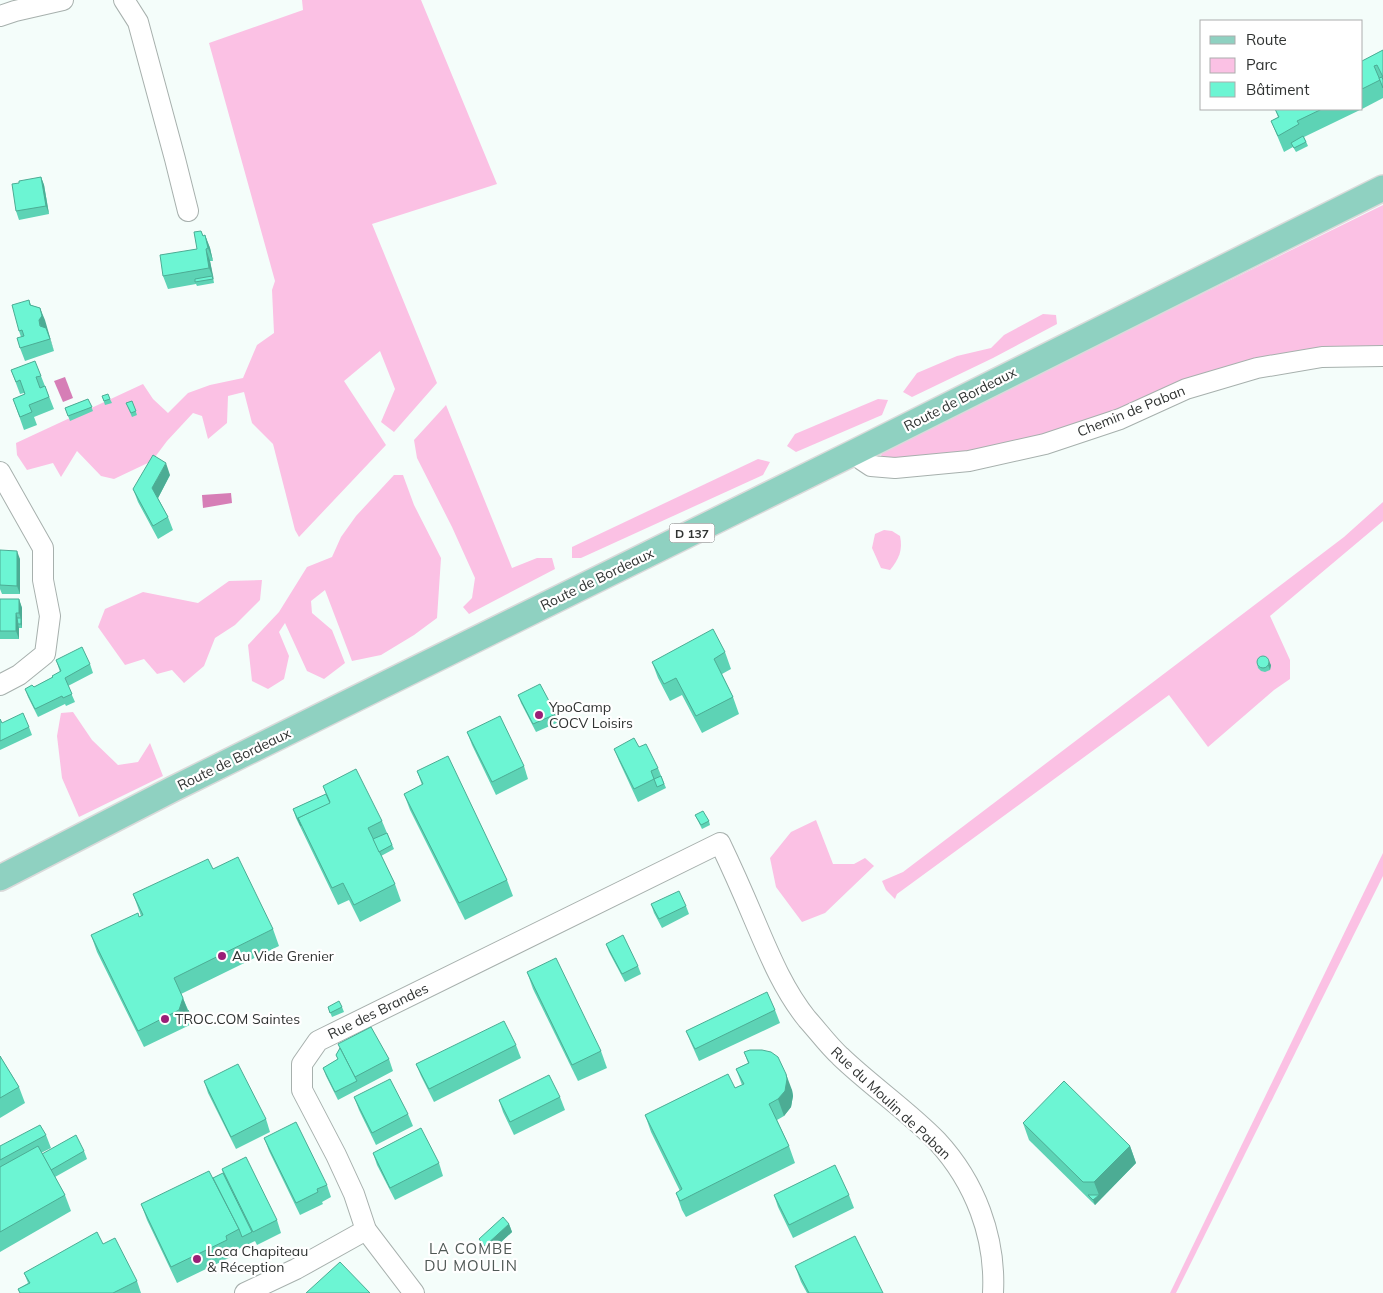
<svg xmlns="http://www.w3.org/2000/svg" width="1383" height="1293" font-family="Mulish,sans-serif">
<rect width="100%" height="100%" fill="#f4fdfa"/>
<!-- green -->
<g fill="#fbc1e4">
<polygon points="302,0 421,0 497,184 372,224 437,383 394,432 381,422 395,389 380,351 344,381 386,445 299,537 295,530 273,444 252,423 244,392 228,396 227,423 208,439 202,416 193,413 167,441 152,461 114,479 101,476 77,451 61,477 53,463 27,470 17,455 16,443 143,384 153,399 168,413 188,393 210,385 243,378 257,345 274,333 272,290 275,281 209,43 303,10"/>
<polygon points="1383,205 1383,356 1322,357 969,459 885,462 881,457 882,451"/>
<polygon points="1043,314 1056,315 1057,324 993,358 912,397 903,392 917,373 957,356 991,348 1004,335"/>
<polygon points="878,399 888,400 882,415 796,452 787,446 795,434"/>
<polygon points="446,405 512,568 537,558 552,558 555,569 469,614 463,607 472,598 475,578 452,527 417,458 414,440"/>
<polygon points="758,459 770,462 763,475 581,558 572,558 572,547"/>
<polygon points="394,475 403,475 414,505 441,558 437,618 414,635 381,655 352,661 325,590 311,601 312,613 332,630 345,663 324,679 307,671 285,623 279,632 289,656 284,679 268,689 252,681 248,645 279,612 307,567 332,557 341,537 356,516"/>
<polygon points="1383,502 1383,521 1270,616 1290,660 1290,679 1274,690 1208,747 1169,695 897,894 895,899 886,890 882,881 903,872 1344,537"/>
<path d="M884 530 892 531 900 536C903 550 899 559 890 570L881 568 872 548 875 534Z"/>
<polygon points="262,580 260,600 235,625 215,638 204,666 184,683 172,670 157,674 144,659 125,665 98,627 105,609 143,592 198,603 229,581"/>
<polygon points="73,712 92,740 118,765 138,762 150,743 163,776 79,817 62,778 57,736 61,713"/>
<polygon points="816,820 833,864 854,864 865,858 874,866 825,913 802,922 776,887 770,858 791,832"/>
<polygon points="1383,853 1383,876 1176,1293 1170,1293"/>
</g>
<!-- water -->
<g fill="#d67eb6">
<polygon points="65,377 73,398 63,402 54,381"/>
<polygon points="231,493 232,503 203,508 202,495"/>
</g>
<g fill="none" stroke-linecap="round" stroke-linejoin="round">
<!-- minor casing -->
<g stroke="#a7b0ad" stroke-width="22">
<g id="minor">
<polyline points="124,0 138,22 175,159 188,211"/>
<polyline points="0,16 15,11 63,0"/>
<polyline points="855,452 862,460 871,466 895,468 969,461 1045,444 1120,419 1186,389 1257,368 1322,357 1383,356"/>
<polyline points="0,472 43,548 43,580 50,616 45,654 19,675 0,685"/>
<polyline points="245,1293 296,1269 366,1230"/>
<path d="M414 1293 366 1230 354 1194 336 1155 302 1090V1064L318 1041 720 843C732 868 743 893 754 919 769 954 783 989 807 1019 818 1031 828 1045 840 1056 870 1085 908 1111 937 1141 975 1182 996 1237 993 1293"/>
</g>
</g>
<!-- major casing -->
<g stroke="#dadada" stroke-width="28">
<polyline id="major" points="0,878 173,789 855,452 1383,188"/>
</g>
<!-- minor -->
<use href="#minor" stroke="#fff" stroke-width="20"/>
<!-- major -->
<use href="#major" stroke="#8fd1c1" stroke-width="25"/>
</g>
<!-- wall -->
<g fill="#5dd3b5">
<polygon points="1383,50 1383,98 1362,109 1362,61"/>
<polygon points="1275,109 1362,109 1304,137 1308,146 1296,152 1293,147 1284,152 1271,121 1278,117"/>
<polygon points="41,177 44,185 49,214 19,220 16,211 19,183"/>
<polygon points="201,231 203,236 205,235 210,248 213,261 210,261 214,283 197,286 196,284 168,289 163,276 197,249"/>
<polygon points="29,300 31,305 40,308 54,351 25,361 20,348 21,337 19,331"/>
<polygon points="11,370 41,376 54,409 34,417 37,425 24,430 13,399 25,394 24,393 20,394"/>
<polygon points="102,396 110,399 112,403 105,405"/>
<polygon points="88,399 93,411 70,421 65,408"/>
<polygon points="132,401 137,415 132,417 126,403"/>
<polygon points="170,475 158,498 168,517 173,530 158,539 138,502 133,489"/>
<polygon points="0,550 20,559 20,594 2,594 0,589"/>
<polygon points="0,599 19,599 22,608 22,628 19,628 19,639 0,639"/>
<polygon points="725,652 731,669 722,674 733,697 739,714 702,733 682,695 670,701 658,678 652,662"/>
<polygon points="56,660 90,664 93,673 68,686 75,702 66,706 65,704 38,717 28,697 25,689 34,687 53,677 60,672"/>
<polygon points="1257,663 1271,665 1270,670 1265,672 1261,671 1258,668"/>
<polygon points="518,695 556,714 559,722 536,732 521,703"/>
<polygon points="0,719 2,723 29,727 32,735 0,750"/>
<polygon points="467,732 524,766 528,779 496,795 472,745"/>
<polygon points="639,747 658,768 666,788 638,802 619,761 614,749"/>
<polygon points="417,771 507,880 513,896 465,920 410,810 404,794 422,785"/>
<polygon points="323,786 382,821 387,833 394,849 381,856 395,884 401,901 360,922 349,900 338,905 296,818 293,809 326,794"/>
<polygon points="695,815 709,821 710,825 702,829"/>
<polygon points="213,869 273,929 279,946 181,994 194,1023 144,1047 97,952 91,935 141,916 133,894"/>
<polygon points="651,904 686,906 689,914 662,928 654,913"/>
<polygon points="606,944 638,966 641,974 625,982 609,952"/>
<polygon points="527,972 601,1051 607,1068 578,1081 533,989"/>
<polygon points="328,1007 342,1007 344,1012 332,1017"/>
<polygon points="775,1010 780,1023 699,1061 691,1043 686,1031"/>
<polygon points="338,1044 389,1059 393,1071 338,1100 326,1076 323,1068 338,1059 336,1055 340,1048"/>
<polygon points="516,1045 521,1058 434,1102 421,1076 416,1064"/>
<polygon points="744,1052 792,1090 793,1096 791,1107 784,1116 777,1120 789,1146 795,1163 686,1217 682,1210 676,1193 680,1191 651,1132 645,1115 735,1088 742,1085 736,1069 748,1063"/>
<polygon points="0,1056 19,1087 25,1103 0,1118"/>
<polygon points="204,1081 266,1119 270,1132 236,1149 208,1093"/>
<polygon points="354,1097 408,1114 413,1126 376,1145 359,1110"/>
<polygon points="560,1097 565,1110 514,1135 503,1112 499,1100"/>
<polygon points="1023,1123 1130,1146 1136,1163 1095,1205 1029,1140"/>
<polygon points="46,1135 51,1148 41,1153 42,1154 84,1151 87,1159 55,1177 65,1195 71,1211 0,1252 0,1146"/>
<polygon points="264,1138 327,1185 331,1197 322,1202 323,1204 300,1215 269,1151"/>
<polygon points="373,1153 439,1163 443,1176 395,1200 377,1165"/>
<polygon points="222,1169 277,1220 281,1233 257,1245 254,1239 255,1241 232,1252 233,1256 177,1283 147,1220 141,1204 213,1178 223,1173"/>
<polygon points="774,1195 849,1195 854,1208 793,1238 778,1207"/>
<polygon points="509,1224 512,1232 488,1254 482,1247 479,1239"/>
<polygon points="103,1244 137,1281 141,1293 20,1293 18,1289 28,1283 24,1273"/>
<polygon points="795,1266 883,1293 807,1293 801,1282"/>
</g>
<!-- shaded-wall -->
<g fill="#4cac94">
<polygon points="41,177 44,185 49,214 46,206"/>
<polygon points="205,235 210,248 213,261 208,248"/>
<polygon points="206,249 210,261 214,280 209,268"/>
<polygon points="40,308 45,320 54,351 50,339 43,334 39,320"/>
<polygon points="166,463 170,475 157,500 152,488"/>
<polygon points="17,551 20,559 20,594 17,586"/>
<polygon points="19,599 22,608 22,622 19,613"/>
<polygon points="16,613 19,622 18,624 19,628 19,639 16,631"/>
<polygon points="21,618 22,622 22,628 21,624"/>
<polygon points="1269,661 1271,665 1270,670 1268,665"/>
<polygon points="183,998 189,1014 184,1022 185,1027 179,1010"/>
<polygon points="786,1074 792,1090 793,1096 791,1107 784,1116 778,1099"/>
<polygon points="1130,1146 1136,1163 1095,1205 1093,1200 1099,1195 1094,1182"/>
<polygon points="509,1224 512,1232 488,1254 485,1246"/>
</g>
<!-- building -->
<g fill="#6cf5d3" stroke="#4cac94">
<polygon points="1383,50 1383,77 1377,65 1374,66 1380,80 1362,89 1362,61"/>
<polygon points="1382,77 1383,80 1383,88 1379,78"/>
<polygon points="1275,109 1322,109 1297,121 1299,124 1278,136 1271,121 1279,117"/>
<polygon points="1303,136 1306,142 1294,148 1291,143"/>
<polygon points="41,177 46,206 16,211 12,184 19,183 19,181"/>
<polygon points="201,231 203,236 205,235 208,248 206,249 209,268 163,276 160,255 197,249 194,232"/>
<polygon points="212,276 213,279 195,282 195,279"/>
<polygon points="29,300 30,305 40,308 42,316 39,320 40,326 46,328 50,339 20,348 17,338 24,336 22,330 19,331 12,305"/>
<polygon points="35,361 41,376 36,377 40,388 45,386 49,397 29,405 32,412 20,417 13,399 25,394 20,380 16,382 11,370"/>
<polygon points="108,394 110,399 104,401 102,396"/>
<polygon points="88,399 92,407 68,416 65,408"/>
<polygon points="132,401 136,411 131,413 126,403"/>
<polygon points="153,455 166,463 152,488 168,517 153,526 133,489"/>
<polygon points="0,550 17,551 17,586 0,585"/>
<polygon points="0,599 19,599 19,613 16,613 16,631 0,631"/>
<polygon points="17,618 21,618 21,624 18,624"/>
<polygon points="713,629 725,652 714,659 733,697 696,716 676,678 664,684 652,662"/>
<polygon points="82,647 90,664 65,678 72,694 63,698 62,696 35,709 25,689 32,685 34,687 53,677 52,676 61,671 56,660"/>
<circle cx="1263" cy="662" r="6"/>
<polygon points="540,684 556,714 533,724 518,695"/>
<polygon points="23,713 29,727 0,741 0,719 2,723"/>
<polygon points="500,716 524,766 492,782 467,732"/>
<polygon points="634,738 639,747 646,744 658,768 651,771 654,779 634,789 614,749"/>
<polygon points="448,756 507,880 459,903 404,794 423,784 417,771"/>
<polygon points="356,769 382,821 368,828 395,884 354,905 343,883 332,888 298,818 330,802 323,786"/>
<polygon points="661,776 664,784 657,787 654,779"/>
<polygon points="326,794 330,803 298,818 301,826 293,809"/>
<polygon points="703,811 709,821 701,825 695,815"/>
<polygon points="387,833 392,845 379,852 373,839"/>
<polygon points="238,857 273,929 174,978 183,998 179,1010 138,1031 91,935 138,913 139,917 143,915 133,894 208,859 213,869"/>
<polygon points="679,891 686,906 659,919 651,904"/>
<polygon points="623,935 638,966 622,974 606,944"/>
<polygon points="556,958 601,1051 572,1065 527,972"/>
<polygon points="767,992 775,1010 695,1049 686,1031"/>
<polygon points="339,1001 342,1007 330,1013 328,1007"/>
<polygon points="188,1010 192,1019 184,1022"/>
<polygon points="504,1021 516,1045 429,1089 416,1064"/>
<polygon points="371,1027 389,1059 355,1077 338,1044"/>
<polygon points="340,1048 357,1081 335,1092 323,1068 338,1059 336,1055"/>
<polygon points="750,1050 762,1050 771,1052 778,1057 786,1074 787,1079 785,1091 778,1099 769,1104 789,1146 680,1201 676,1193 682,1189 645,1115 728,1074 735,1088 744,1084 736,1069 749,1063 744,1052"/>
<polygon points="0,1056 19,1087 0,1098"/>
<polygon points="238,1064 266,1119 231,1137 204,1081"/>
<polygon points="549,1075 560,1097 510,1122 499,1100"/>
<polygon points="390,1079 408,1114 372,1133 354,1097"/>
<polygon points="1064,1081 1130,1146 1094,1182 1083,1182 1023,1123"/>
<polygon points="296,1122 327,1185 317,1189 318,1192 296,1203 264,1138"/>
<polygon points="40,1125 46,1135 0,1160 0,1146"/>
<polygon points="421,1128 439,1163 390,1188 373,1153"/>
<polygon points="76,1135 84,1151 51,1170 42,1154"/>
<polygon points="38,1146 65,1195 0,1232 0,1167"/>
<polygon points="246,1157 277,1220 253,1232 222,1169"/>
<polygon points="835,1165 849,1195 789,1225 774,1195"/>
<polygon points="209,1171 239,1229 226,1236 227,1240 171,1267 141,1204"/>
<polygon points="223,1173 252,1232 242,1237 239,1229 213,1178"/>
<polygon points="1088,1195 1099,1195 1093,1200"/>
<polygon points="503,1217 509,1224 485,1246 479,1239"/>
<polygon points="97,1232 103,1244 115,1238 137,1281 113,1293 20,1293 18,1289 30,1283 24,1273"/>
<polygon points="855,1236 883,1293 809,1293 795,1266"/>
<polygon points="340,1262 370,1293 306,1293"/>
</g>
<!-- markers -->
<g fill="#9a1f77" stroke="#fff" stroke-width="2">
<circle cx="539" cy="715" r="5"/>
<circle cx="222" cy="956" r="5"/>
<circle cx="165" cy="1019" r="5"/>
<circle cx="197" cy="1259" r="5"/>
</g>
<g text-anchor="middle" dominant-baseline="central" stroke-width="4.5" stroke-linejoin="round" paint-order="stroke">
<!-- shield labels -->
<rect fill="#fff" stroke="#6e7070" stroke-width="1" x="669.5" y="523.5" width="45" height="19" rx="4"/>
<g font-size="12" font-weight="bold" fill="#303332">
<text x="692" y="533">D 137</text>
</g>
<!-- street labels -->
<g font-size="14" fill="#303332" stroke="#fff">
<text transform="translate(960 399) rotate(-27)">Route de Bordeaux</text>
<text transform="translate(1131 411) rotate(-22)">Chemin de Paban</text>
<text transform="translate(597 579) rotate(-26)">Route de Bordeaux</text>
<text transform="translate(234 759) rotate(-26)">Route de Bordeaux</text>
<text transform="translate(378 1011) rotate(-26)">Rue des Brandes</text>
<text transform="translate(891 1103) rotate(43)">Rue du Moulin de Paban</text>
</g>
<!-- poi labels -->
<g font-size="14" fill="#303332" stroke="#fff" text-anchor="start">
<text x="549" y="707">YpoCamp<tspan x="549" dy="16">COCV Loisirs</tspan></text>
<text x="232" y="956">Au Vide Grenier</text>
<text x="175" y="1019">TROC.COM Saintes</text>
<text x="207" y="1251">Loca Chapiteau<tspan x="207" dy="16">&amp; Réception</tspan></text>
</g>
<!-- neighbourhood labels -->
<g font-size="15" letter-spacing="1" fill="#505956" stroke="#fff">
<text x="471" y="1248">LA COMBE<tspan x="471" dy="17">DU MOULIN</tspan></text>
</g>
</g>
<!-- legend -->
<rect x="1200" y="20" width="162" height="90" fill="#ffffff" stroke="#acadad"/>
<rect x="1210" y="36" width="25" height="8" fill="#8fd1c1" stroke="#acadad"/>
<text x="1246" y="45" font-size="15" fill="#303332">Route</text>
<rect x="1210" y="58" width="25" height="15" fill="#fbc1e4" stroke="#acadad"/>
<text x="1246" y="70" font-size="15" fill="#303332">Parc</text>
<rect x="1210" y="82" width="25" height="15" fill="#6cf5d3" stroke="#acadad"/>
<text x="1246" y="95" font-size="15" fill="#303332">Bâtiment</text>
</svg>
